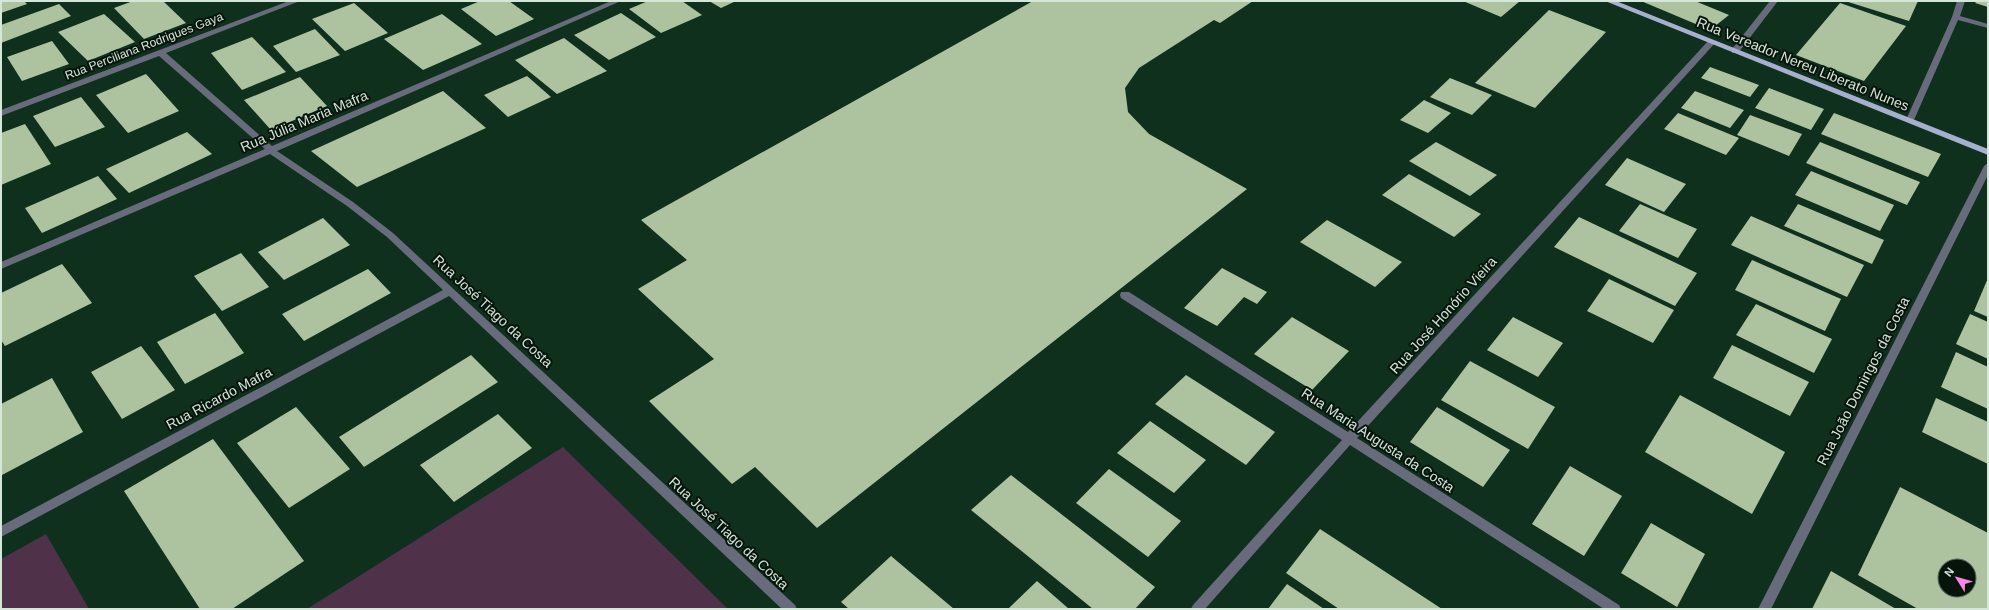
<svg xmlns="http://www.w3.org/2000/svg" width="1989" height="610" font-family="Helvetica,sans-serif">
<rect width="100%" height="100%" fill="#0e301c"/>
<!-- green -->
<g fill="#4f3149">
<polygon points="563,447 728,609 307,609"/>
<polygon points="46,534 89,609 1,609 1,559"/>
</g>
<!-- building -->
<g fill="#adc3a0" fill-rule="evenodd">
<polygon points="1,1 24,1 27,4 1,13"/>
<polygon points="133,1 163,1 186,23 144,39 114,8"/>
<polygon points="480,1 509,1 534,19 496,36 461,9"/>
<polygon points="648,1 682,1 702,15 661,33 629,9"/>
<polygon points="709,1 736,1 721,8"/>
<polygon points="1033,1 1253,1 1220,23 1214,20 1139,68 1125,88 1128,112 1149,134 1247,189 817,528 755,467 732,484 649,401 714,359 638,289 687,260 641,220"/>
<polygon points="1463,1 1520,1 1501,17"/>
<polygon points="1641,1 1695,1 1729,15 1710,30"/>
<polygon points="1845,1 1918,1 1909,21"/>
<polygon points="1977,1 1988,1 1988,7 1975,3"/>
<polygon points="354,3 388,33 345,51 312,19"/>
<polygon points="1840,3 1906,26 1864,81 1796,55"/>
<polygon points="59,4 71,16 1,43 1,25"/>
<polygon points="1549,10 1606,32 1535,108 1475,83"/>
<polygon points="621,13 656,37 609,60 574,35"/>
<polygon points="104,14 135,42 88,61 58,32"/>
<polygon points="442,14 482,44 423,70 384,39"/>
<polygon points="315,29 340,55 296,72 273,46"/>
<polygon points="252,37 286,72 242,90 211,53"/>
<polygon points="564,38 607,71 557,94 515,60"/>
<polygon points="52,41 69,64 22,81 7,57"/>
<polygon points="1710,67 1759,85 1750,97 1701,78"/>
<polygon points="146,74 179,111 128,133 96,95"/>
<polygon points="527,76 551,97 508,117 484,95"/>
<polygon points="300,77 327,106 271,130 244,100"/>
<polygon points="1450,78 1492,95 1472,115 1430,97"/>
<polygon points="1769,88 1824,109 1811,130 1755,108"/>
<polygon points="443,91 486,128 357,187 311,151"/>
<polygon points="1695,91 1744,110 1730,128 1681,108"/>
<polygon points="81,97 105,127 55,147 33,116"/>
<polygon points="1424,100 1451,113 1428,133 1400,120"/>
<polygon points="1678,113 1739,138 1726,155 1664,129"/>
<polygon points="1834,113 1941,154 1928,177 1821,134"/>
<polygon points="1750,115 1802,134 1789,156 1737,135"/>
<polygon points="25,124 51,164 1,185 1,133"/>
<polygon points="187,132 212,154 129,193 106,169"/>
<polygon points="1436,142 1497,175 1470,196 1409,161"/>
<polygon points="1820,142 1920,182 1907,205 1806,163"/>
<polygon points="1627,158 1686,184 1664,212 1605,185"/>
<polygon points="1811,171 1894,205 1880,231 1795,195"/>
<polygon points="1409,174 1481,214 1454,237 1382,195"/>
<polygon points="98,176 117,199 42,233 25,208"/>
<polygon points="1640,204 1697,229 1678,258 1619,231"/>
<polygon points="1798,204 1884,240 1872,264 1784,226"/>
<polygon points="1751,216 1864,265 1847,297 1731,245"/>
<polygon points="1579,217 1697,273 1675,306 1554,247"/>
<polygon points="323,218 350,245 284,280 258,252"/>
<polygon points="1327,220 1402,262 1375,287 1300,242"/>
<polygon points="241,253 269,287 222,311 194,276"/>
<polygon points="1752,260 1841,299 1825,331 1735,290"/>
<polygon points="62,264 92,303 5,346 1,340 1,293"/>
<polygon points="1222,268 1267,292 1257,304 1244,297 1217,326 1184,308"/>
<polygon points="368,269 391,293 304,341 282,314"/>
<polygon points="1988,278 1988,317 1974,311"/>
<polygon points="1609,279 1674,310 1653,343 1587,311"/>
<polygon points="1756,304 1832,339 1814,373 1736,335"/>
<polygon points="215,313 244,353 185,384 157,342"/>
<polygon points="1970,314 1988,322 1988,359 1956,344"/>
<polygon points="1292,317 1349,351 1312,390 1254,354"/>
<polygon points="1513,317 1563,343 1538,377 1487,350"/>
<polygon points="1732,345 1809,382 1790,416 1713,378"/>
<polygon points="141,346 175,390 122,419 91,372"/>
<polygon points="1956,352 1988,367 1988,409 1941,387"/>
<polygon points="471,355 498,382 364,467 339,437"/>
<polygon points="1470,361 1555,407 1528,449 1441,400"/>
<polygon points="1186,375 1275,432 1246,465 1155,404"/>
<polygon points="52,378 83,432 2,475 1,404"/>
<polygon points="1680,395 1785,452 1752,514 1645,452"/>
<polygon points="1936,398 1988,422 1988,464 1922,432"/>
<polygon points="296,407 350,469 289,508 237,443"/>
<polygon points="1437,407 1510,450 1483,487 1410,442"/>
<polygon points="498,414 532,448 454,502 420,465"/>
<polygon points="1150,421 1206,460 1174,493 1117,453"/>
<polygon points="213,439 304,561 232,609 200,609 124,491"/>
<polygon points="1570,466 1622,496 1584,556 1532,524"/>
<polygon points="1109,469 1181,521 1148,557 1076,503"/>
<polygon points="1011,475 1155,587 1135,609 1093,609 971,510"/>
<path d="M1900 487 1988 533V609H1918L1858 575ZM1945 566H1969V590H1945Z"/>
<polygon points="1651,523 1705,554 1677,607 1621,573"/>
<polygon points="1320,529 1442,609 1339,609 1286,573"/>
<polygon points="891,556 954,609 849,609 841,602"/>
<polygon points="1831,571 1896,609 1812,609"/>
<polygon points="1037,581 1069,609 1008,609"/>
<polygon points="1287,584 1324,609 1268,609"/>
</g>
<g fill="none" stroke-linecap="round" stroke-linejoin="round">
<!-- minor -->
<g fill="#676b7b" fill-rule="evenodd">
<polygon points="289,1 300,1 166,53 272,146 611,1 621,1 277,151 353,202 393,233 795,605 797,609 782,609 449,296 1,537 1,526 443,290 387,237 347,206 270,154 1,269 1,262 265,149 159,56 1,116 1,110"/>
<polygon points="1770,1 1778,1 1738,53 1732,53 1732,49"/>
<polygon points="1957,1 1965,1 1960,16 1988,24 1988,28 1958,20 1914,120 1913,122 1907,122 1906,120 1952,17"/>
<polygon points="1709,40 1712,40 1716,42 1357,438 1619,605 1621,609 1604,609 1350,445 1205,609 1191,609 1193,605 1342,440 1121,298 1120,295 1121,292 1129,292 1348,432"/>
<polygon points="1988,163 1988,175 1771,609 1758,609 1984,166"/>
</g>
<!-- major -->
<polygon fill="#a7afce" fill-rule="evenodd" points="1605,1 1616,1 1988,149 1988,155"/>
</g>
<g text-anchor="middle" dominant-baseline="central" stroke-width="4" stroke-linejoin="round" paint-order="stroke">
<!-- far-street labels -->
<g font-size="12" fill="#d4e7d9" stroke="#07140b">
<text transform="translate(144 46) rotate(-21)">Rua Perciliana Rodrigues Gaya</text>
</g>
<!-- street labels -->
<g font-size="14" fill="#d4e7d9" stroke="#07140b">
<text transform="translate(1803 64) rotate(22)">Rua Vereador Nereu Liberato Nunes</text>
<text transform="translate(304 121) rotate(-23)">Rua Júlia Maria Mafra</text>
<text transform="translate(493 311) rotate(43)">Rua José Tiago da Costa</text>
<text transform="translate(1443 315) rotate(-48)">Rua José Honório Vieira</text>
<text transform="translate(1863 381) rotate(-63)">Rua João Domingos da Costa</text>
<text transform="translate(219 398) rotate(-28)">Rua Ricardo Mafra</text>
<text transform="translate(1378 440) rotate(33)">Rua Maria Augusta da Costa</text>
<text transform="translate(729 533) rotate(43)">Rua José Tiago da Costa</text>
</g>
</g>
<!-- border -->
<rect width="1989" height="610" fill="none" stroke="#d4e7d9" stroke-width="4"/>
<!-- north arrow -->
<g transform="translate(1957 578) rotate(307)"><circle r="19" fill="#07140b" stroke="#59685d"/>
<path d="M0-3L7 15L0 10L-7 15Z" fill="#fa87e6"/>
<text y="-6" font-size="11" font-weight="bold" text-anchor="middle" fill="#d4e7d9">N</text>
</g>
</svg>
